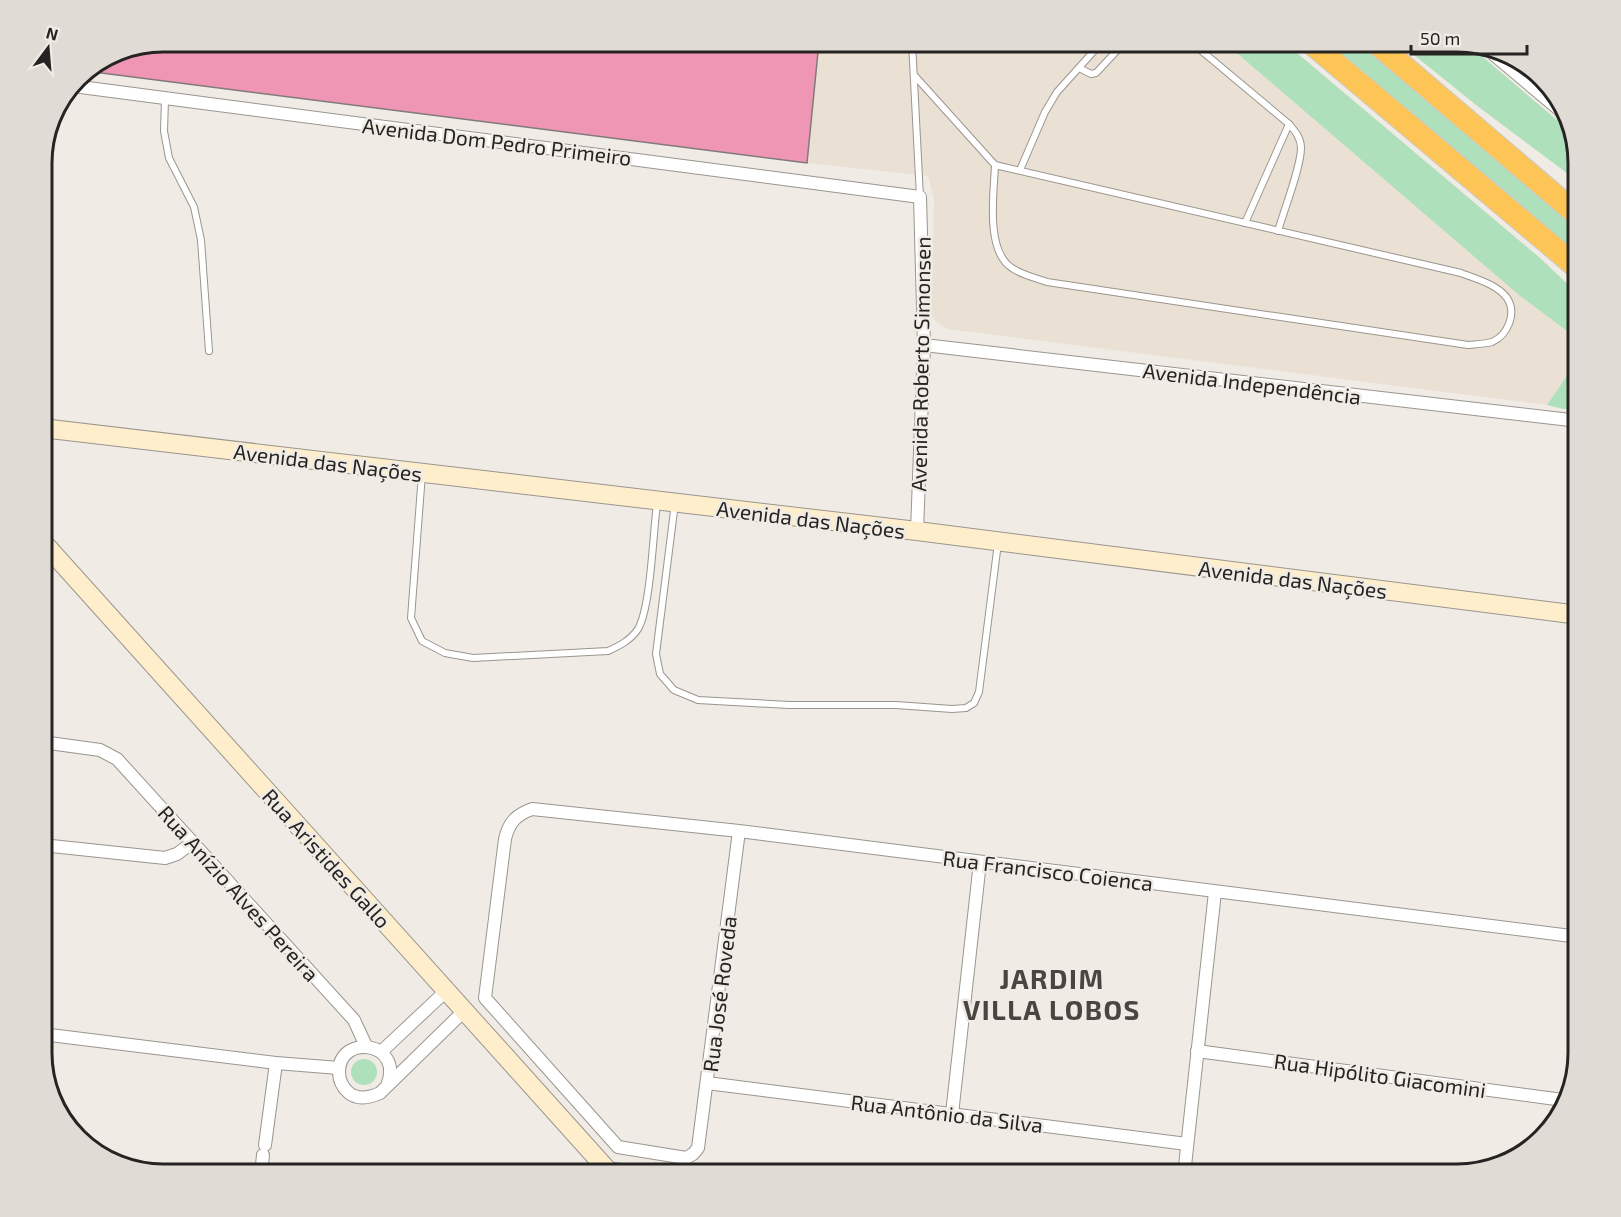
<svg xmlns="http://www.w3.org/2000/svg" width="1621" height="1217" font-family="'Exo 2',sans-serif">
<rect width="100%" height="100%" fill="#f0ebe5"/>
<!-- built -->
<polygon fill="#eae0d4" points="164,42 1224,42 1519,295 1579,340 1579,354 1571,370 1547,405 948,329 936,322 931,315 934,200 928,176 807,163 86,71 117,51"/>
<!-- green -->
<g fill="#ade0bb">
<polygon points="1224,42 1284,42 1540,258 1579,295 1579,340 1519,295"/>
<polygon points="1324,42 1364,42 1369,46 1579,225 1579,255"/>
<polygon points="1398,42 1458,42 1470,46 1572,133 1579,163 1579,182 1476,105"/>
<polygon points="1513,61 1532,67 1556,97"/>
<polygon points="1579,354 1579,409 1563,409 1547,405 1571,370"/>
<circle cx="364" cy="1072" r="13"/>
</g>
<!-- building -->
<polygon fill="#ee96b3" stroke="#817a7c" stroke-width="1.5" points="164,42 819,42 807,163 86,71 117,51"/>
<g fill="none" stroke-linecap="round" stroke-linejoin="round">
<!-- lane casing -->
<g stroke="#9a958f" stroke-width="8">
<g id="lane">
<polyline points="912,42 920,197"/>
<path d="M1191 42 1289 124C1295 131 1301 138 1301 148 1301 167 1284 210 1278 231"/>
<polyline points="1079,68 1091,74 1096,73 1125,42"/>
<path d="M914 75 995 165 1461 273C1476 279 1497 284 1507 298 1517 313 1508 335 1492 342 1485 344 1476 344 1468 345L1047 282C1036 278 1022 275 1012 268 985 251 994 192 995 165"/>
<polyline points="165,99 164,131 169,158 194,207 201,240 209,351"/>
<polyline points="1020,170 1045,112 1057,92 1102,42"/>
<polyline points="1245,223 1289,124"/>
<path d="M422 474 411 618 422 641 445 653 473 658 608 651C619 646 631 640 638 629 651 607 653 532 657 504"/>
<polyline points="675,503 656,654 660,674 674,690 698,700 789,705 896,705 952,709 966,708 974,703 979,692 998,543"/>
</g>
</g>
<!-- street casing -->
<g stroke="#9a958f" stroke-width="14">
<g id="street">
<polyline points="1493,54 1568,117"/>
<polyline points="73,86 920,197 924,345 917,531"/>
<polyline points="924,345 1579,421"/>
<polyline points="42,742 100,750 117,759 354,1020 366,1046"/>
<path d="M739 831 698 1148 693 1154 686 1158 618 1147 485 998 505 839C509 822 516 815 532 809L739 831 1579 937"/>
<polyline points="42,845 165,858 177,854 193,842"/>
<polyline points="42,1034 276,1063 339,1068"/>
<polyline points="1197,1051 1563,1100"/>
<polyline points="381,1052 446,991"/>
<polyline points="707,1083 1187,1144"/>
<path d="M387 1086C405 1041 339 1033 339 1072 339 1080 342 1087 349 1093 358 1100 369 1098 380 1093L464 1011"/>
<polyline points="952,1114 980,862"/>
<polyline points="265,1145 276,1063"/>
<polyline points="605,1168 663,1175"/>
<polyline points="261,1175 263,1155"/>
<polyline points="1184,1175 1215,892"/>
</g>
</g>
<!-- secondary casing -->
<g stroke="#9a958f" stroke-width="20">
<g id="secondary">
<polyline points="42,428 917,531 1579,615"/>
<polyline points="42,541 612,1175"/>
</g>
</g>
<!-- highway casing -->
<g stroke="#cbcaca" stroke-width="24">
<g id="highway">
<polyline points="1310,42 1579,269"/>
<polyline points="1375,42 1579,216"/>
</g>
</g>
<!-- lane -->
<use href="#lane" stroke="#fff" stroke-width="6"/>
<!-- street -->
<use href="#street" stroke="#fff" stroke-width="12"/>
<!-- secondary -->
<use href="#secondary" stroke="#feeecc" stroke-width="18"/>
<!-- highway -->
<use href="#highway" stroke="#fdc556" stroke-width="22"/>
</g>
<g text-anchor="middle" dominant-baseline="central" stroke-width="5" stroke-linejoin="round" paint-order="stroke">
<!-- street labels -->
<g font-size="21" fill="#262422" stroke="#f0ebe5">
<text transform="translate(497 141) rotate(7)">Avenida Dom Pedro Primeiro</text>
<text transform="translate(920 364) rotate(-89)">Avenida Roberto Simonsen</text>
<text transform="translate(1252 383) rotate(7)">Avenida Independência</text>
<text transform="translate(328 462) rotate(7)">Avenida das Nações</text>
<text transform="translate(811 519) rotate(7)">Avenida das Nações</text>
<text transform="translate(1293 579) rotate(7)">Avenida das Nações</text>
<text transform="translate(327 858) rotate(48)">Rua Aristides Gallo</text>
<text transform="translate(1048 870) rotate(7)">Rua Francisco Coienca</text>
<text transform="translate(239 893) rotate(48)">Rua Anízio Alves Pereira</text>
<text transform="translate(719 994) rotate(-83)">Rua José Roveda</text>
<text transform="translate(1380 1075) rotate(8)">Rua Hipólito Giacomini</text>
<text transform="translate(947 1113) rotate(7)">Rua Antônio da Silva</text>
</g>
<!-- district labels -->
<g font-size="27" font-weight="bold" letter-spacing="1.5" fill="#494540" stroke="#f0ebe5">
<text x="1052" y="978">JARDIM<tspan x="1052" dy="31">VILLA LOBOS</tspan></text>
</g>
</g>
<!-- crop -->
<path d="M0 0H1621V1217H0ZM163 52H1457A111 111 0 0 1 1568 163V1053A111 111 0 0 1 1457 1164H163A111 111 0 0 1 52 1053V163A111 111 0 0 1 163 52Z" fill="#e0dbd5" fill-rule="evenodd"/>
<path fill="none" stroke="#262422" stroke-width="3" d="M163 52H1457A111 111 0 0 1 1568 163V1053A111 111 0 0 1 1457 1164H163A111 111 0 0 1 52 1053V163A111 111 0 0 1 163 52Z"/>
<!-- north arrow -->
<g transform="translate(48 48) rotate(16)" stroke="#f0ebe5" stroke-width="4.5" paint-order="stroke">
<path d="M0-4.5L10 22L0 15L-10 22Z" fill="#262422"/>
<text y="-9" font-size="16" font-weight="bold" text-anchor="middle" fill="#262422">N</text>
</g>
<!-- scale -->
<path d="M1411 45v9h116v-9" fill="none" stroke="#262422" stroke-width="3"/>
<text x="1420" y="45" font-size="18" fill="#262422" stroke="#f0ebe5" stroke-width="4.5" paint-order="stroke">50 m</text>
</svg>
